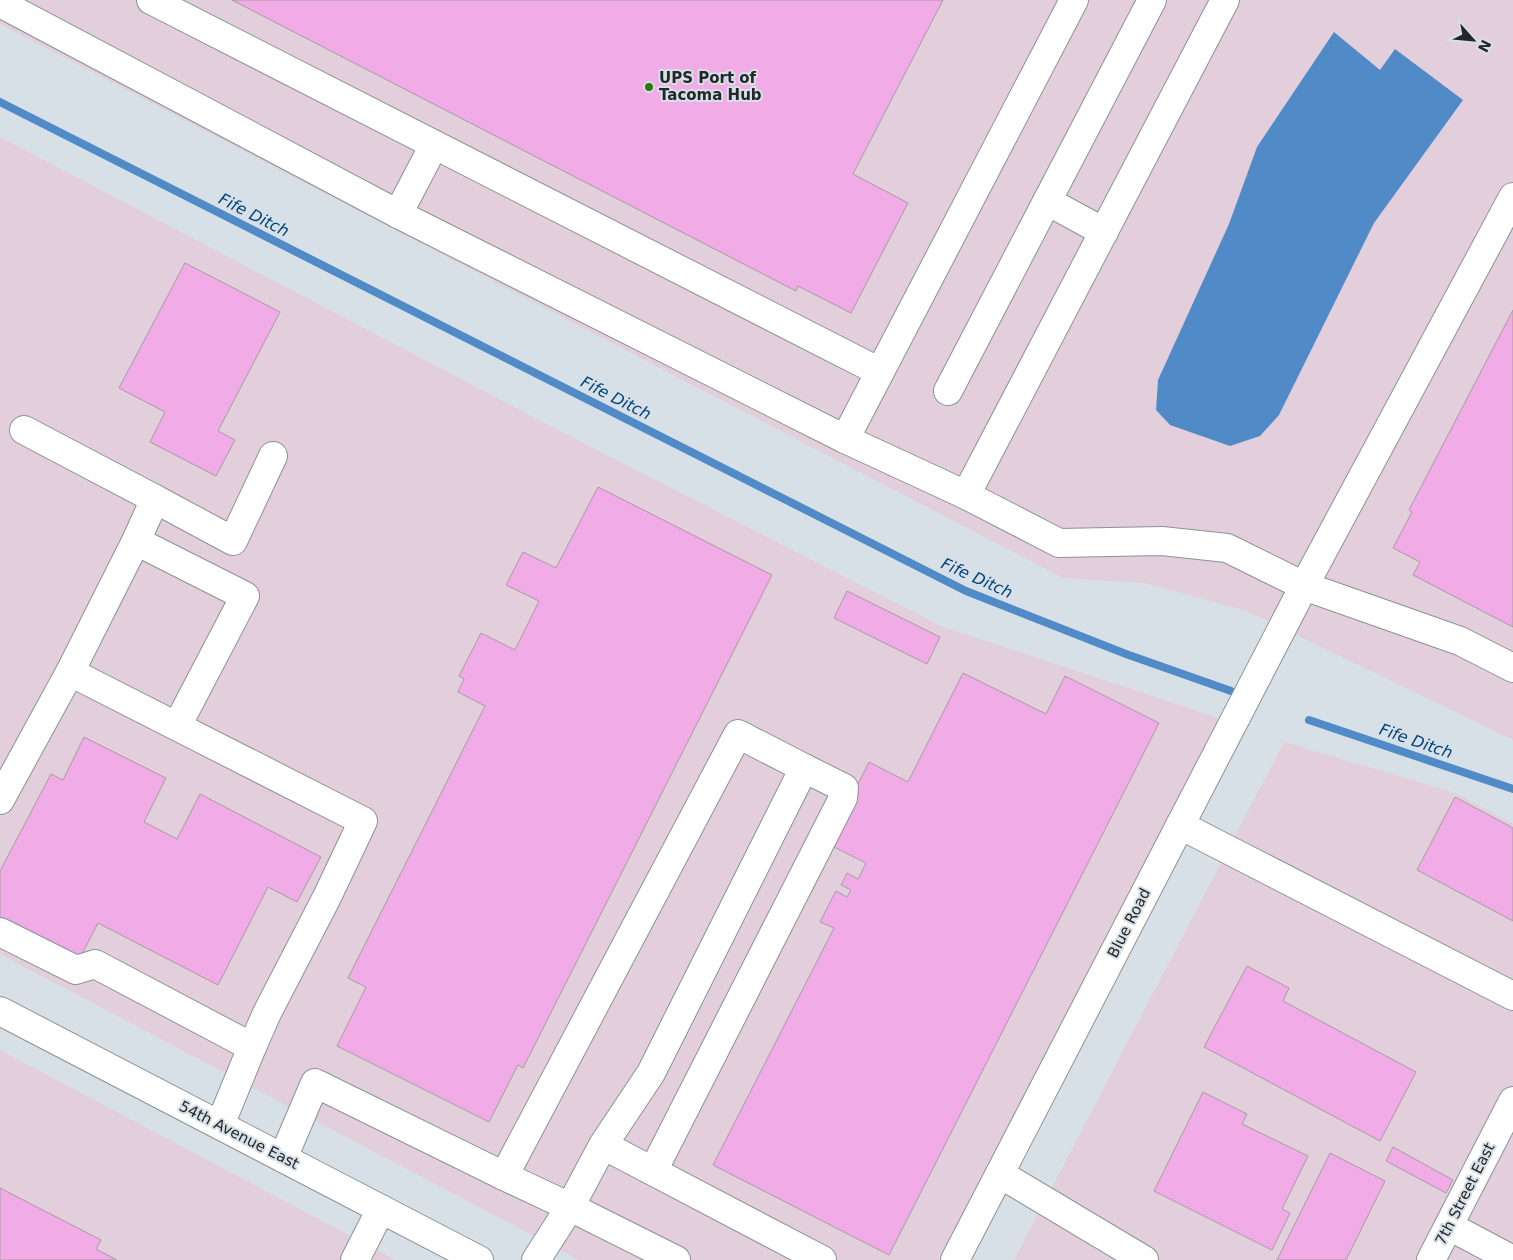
<svg xmlns="http://www.w3.org/2000/svg" width="1513" height="1260" font-family="'DejaVu Sans',sans-serif">
<rect width="100%" height="100%" fill="#d8e0e7"/>
<!-- industrial -->
<g fill="#e3cedb">
<polygon points="0,0 1513,0 1513,740 1247,611 1144,583 1063,578 0,24"/>
<polygon points="0,137 558,430 943,627 1222,719 942,1260 579,1260 0,954"/>
<polygon points="1284,742 1456,793 1513,824 1513,1260 1014,1260"/>
<polygon points="0,1050 396,1260 0,1260"/>
</g>
<!-- water -->
<polygon fill="#508ac7" points="1334,32 1380,70 1395,49 1463,100 1374,223 1279,415 1260,436 1230,446 1170,425 1156,410 1158,380 1229,224 1257,147"/>
<g fill="none" stroke-linecap="round" stroke-linejoin="round">
<!-- stream -->
<g stroke="#508ac7" stroke-width="8">
<polyline points="0,102 966,591 1126,654 1231,691"/>
<polyline points="1309,720 1513,789"/>
</g>
</g>
<!-- building -->
<g fill="#f1ace8" stroke="#a59ca3">
<polygon points="232,0 943,0 853,174 908,203 851,313 798,286 796,291"/>
<polygon points="185,263 280,312 218,431 235,440 216,476 150,442 165,412 119,388"/>
<polygon points="1513,310 1513,627 1413,575 1420,562 1393,548 1412,512 1409,510"/>
<polygon points="598,487 772,575 523,1068 518,1065 489,1122 337,1046 366,987 348,978 485,706 458,692 464,679 459,676 481,633 515,650 539,601 506,585 523,552 556,568"/>
<polygon points="847,591 940,637 927,664 834,618"/>
<polygon points="963,673 1046,714 1065,676 1159,723 889,1255 713,1165 834,928 820,922 836,891 847,897 851,890 841,885 847,873 858,879 866,863 828,844 869,762 908,782"/>
<polygon points="84,737 166,778 144,822 177,839 200,794 321,857 297,902 268,887 218,985 98,923 80,958 0,917 0,871 51,774 63,780"/>
<polygon points="1455,797 1513,828 1513,921 1417,870"/>
<polygon points="1247,966 1289,988 1283,1001 1416,1072 1380,1141 1204,1047"/>
<polygon points="1203,1092 1247,1114 1242,1124 1308,1156 1282,1209 1290,1213 1272,1250 1154,1191"/>
<polygon points="1393,1147 1453,1180 1446,1193 1386,1161"/>
<polygon points="1330,1153 1385,1181 1346,1260 1277,1260"/>
<polygon points="0,1188 101,1240 96,1249 117,1260 0,1260"/>
</g>
<g fill="none" stroke-linecap="round" stroke-linejoin="round">
<!-- minor casing -->
<g stroke="#8b9299" stroke-width="30">
<g id="minor">
<polyline points="151,0 880,372"/>
<polyline points="0,3 398,214 845,439 966,495 1059,543 1162,541 1227,548 1304,586 1460,641 1513,668"/>
<polyline points="1047,201 1104,232"/>
<polyline points="398,214 434,145"/>
<polyline points="948,391 1152,0"/>
<polyline points="24,430 155,499"/>
<polyline points="845,439 1074,0"/>
<polyline points="966,495 1225,0"/>
<polyline points="136,541 245,596 177,726"/>
<polyline points="70,672 136,541 155,499 233,541 273,456"/>
<polyline points="0,800 70,672 363,821 327,897 267,1013 252,1047"/>
<polyline points="1180,825 1513,996"/>
<polyline points="0,932 76,970 95,964 252,1047 220,1125"/>
<polyline points="603,1145 570,1207 504,1176 738,734 804,768 651,1073 603,1145 822,1260"/>
<polyline points="283,1158 315,1083 504,1176"/>
<polyline points="653,1171 843,798 844,788 804,768"/>
<polyline points="1000,1174 1144,1260"/>
<polyline points="1449,1226 1513,1260"/>
<polyline points="355,1260 381,1209"/>
<polyline points="536,1260 570,1207 676,1260"/>
<polyline points="955,1260 1304,586 1513,197"/>
<polyline points="1431,1260 1513,1101"/>
</g>
</g>
<!-- major casing -->
<g stroke="#8b9299" stroke-width="30">
<polyline id="major" points="0,1011 479,1260"/>
</g>
<!-- minor -->
<use href="#minor" stroke="#fff" stroke-width="28"/>
<!-- major -->
<use href="#major" stroke="#fff" stroke-width="28"/>
</g>
<!-- markers -->
<circle fill="#317412" stroke="#d8e0e7" stroke-width="2" cx="649" cy="87" r="5"/>
<g text-anchor="middle" dominant-baseline="central" stroke-width="4" stroke-linejoin="round" paint-order="stroke">
<!-- poi labels -->
<g font-size="15" font-weight="bold" fill="#24272a" stroke="#d8e0e7" text-anchor="start">
<text x="659" y="78">UPS Port of<tspan x="659" dy="17">Tacoma Hub</tspan></text>
</g>
<!-- street labels -->
<g font-size="15" fill="#24272a" stroke="#d8e0e7">
<text transform="translate(1129 923) rotate(-63)">Blue Road</text>
<text transform="translate(239 1135) rotate(27)">54th Avenue East</text>
<text transform="translate(1465 1194) rotate(-63)">7th Street East</text>
</g>
<!-- water labels -->
<g font-size="16" font-style="italic" fill="#00437c" stroke="#d8e0e7">
<text transform="translate(254 215) rotate(27)">Fife Ditch</text>
<text transform="translate(616 398) rotate(27)">Fife Ditch</text>
<text transform="translate(977 578) rotate(24)">Fife Ditch</text>
<text transform="translate(1416 741) rotate(19)">Fife Ditch</text>
</g>
</g>
<!-- north arrow -->
<g transform="translate(1473 40) rotate(117)" stroke="#d8e0e7" stroke-width="4" paint-order="stroke">
<path d="M0-4L9 19L0 12L-9 19Z" fill="#24272a"/>
<text y="-8" font-size="14" font-weight="bold" text-anchor="middle" fill="#24272a">N</text>
</g>
</svg>
